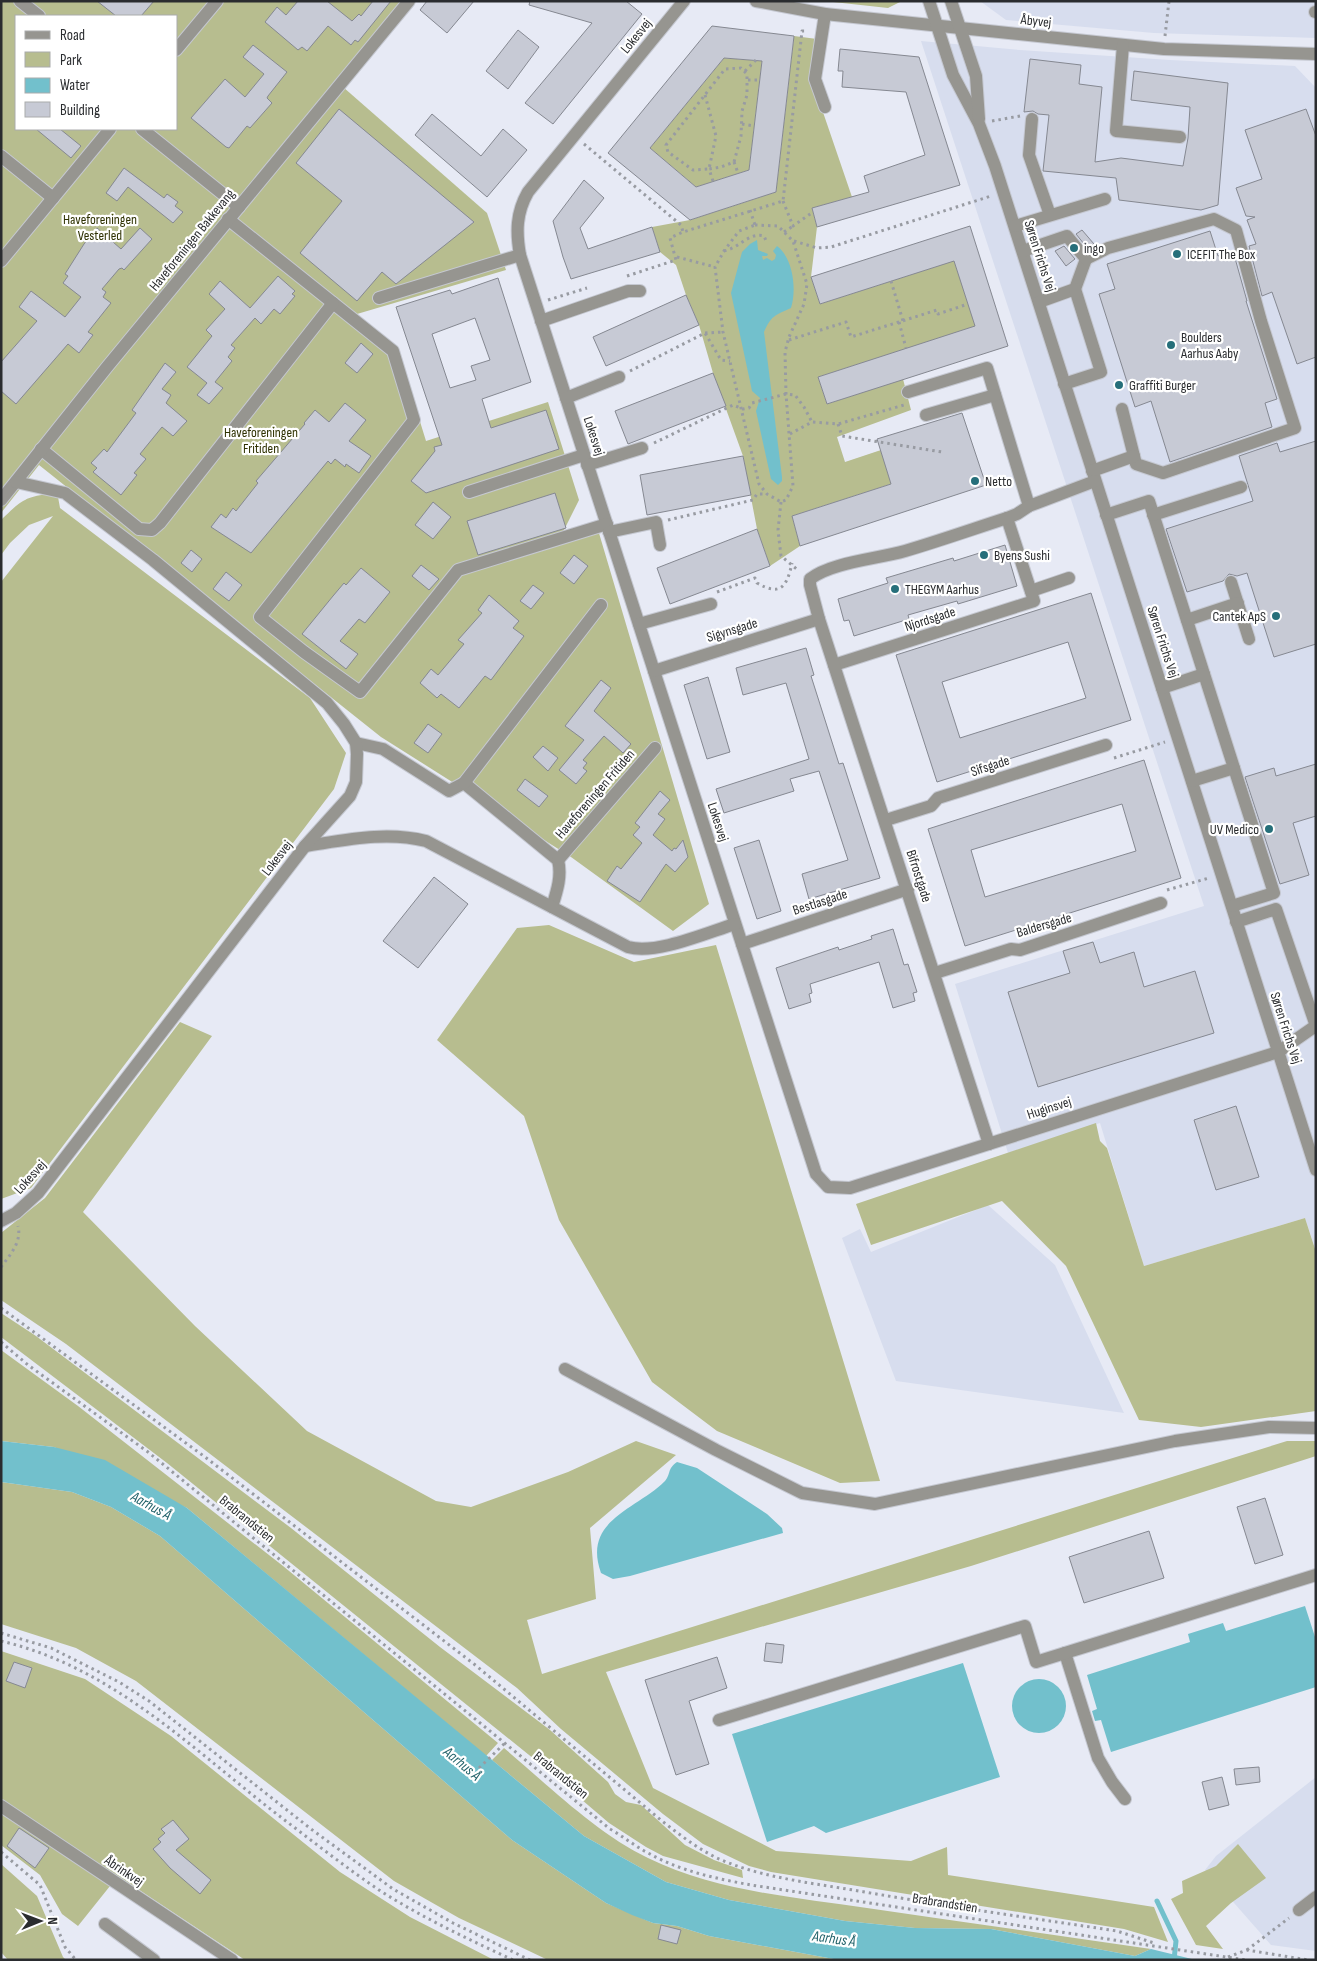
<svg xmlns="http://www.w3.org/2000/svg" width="1317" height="1961" font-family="'Sofia Sans Condensed',sans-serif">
<rect width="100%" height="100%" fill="#e7eaf5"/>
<!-- built -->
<g fill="#d7ddee">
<polygon points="980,1 1316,1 1316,38 1154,33 1006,20"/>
<polygon points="921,41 1020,50 1170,60 1295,66 1316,88 1316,1251 1305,1218 1144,1266 1100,1123 1008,1153 955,984 1204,906"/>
<polygon points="988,1205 1055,1265 1124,1413 896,1381 842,1238 860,1229 871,1252"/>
<polygon points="1316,1777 1316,1951 1271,1945 1205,1870 1216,1856"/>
</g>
<!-- green -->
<g fill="#b7bd8f" fill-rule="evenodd">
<path d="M1 1H408L234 218 397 347 426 441 548 402 579 500 562 534 596 523 709 904 673 931 571 857 381 737 39 465 1 513ZM16 16H176V129H16Z"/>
<polygon points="824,1 902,1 888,8"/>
<polygon points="794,36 817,39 813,83 852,197 812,208 817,227 811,277 820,304 947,263 954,259 976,328 968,329 818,377 827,404 903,379 911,410 837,437 845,462 881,450 891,484 792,516 800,546 770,566 757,529 743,456 713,373 699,325 686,295 676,265 660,252 652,227 690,220 776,192"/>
<polygon points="724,58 762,61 749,170 696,187 650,148"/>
<polygon points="343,87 487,213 506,270 357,314 235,218"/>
<path d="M50 494 58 497 60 508 310 698 346 753 334 789 31 1188 1 1199V582L53 516 29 525 10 543 1 555V520C19 503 24 496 50 494Z"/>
<polygon points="549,925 634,962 716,945 880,1481 840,1483 717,1431 652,1382 559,1220 524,1116 437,1040 517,928"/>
<polygon points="180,1022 212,1036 83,1212 195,1326 307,1431 436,1501 471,1507 568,1472 636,1441 676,1455 590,1528 596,1599 527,1620 542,1674 1287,1441 1316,1441 1316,1456 971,1566 606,1672 653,1788 776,1851 911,1861 947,1847 948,1875 1154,1907 1168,1942 1124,1929 771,1872 749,1866 703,1844 663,1814 561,1729 517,1688 66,1344 1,1300 1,1233 45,1198"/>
<polygon points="1096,1123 1100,1141 1107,1148 1144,1266 1305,1218 1316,1252 1316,1411 1201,1427 1139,1420 1066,1266 1002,1201 871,1245 856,1204"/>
<polygon points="1,1313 36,1336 291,1528 440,1647 550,1730 608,1782 615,1794 626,1802 641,1805 685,1845 714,1860 742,1870 743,1878 663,1856 646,1847 609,1823 534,1759 167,1463 1,1337"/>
<polygon points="1,1350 78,1406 283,1566 498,1743 486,1756 187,1508 54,1447 1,1441"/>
<polygon points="1,1482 72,1492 111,1507 160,1536 512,1840 606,1903 653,1923 677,1926 709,1936 839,1960 548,1960 459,1918 394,1881 136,1681 76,1648 1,1624"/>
<polygon points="1,1651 85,1679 171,1736 340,1872 410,1917 494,1960 245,1960 118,1876 78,1926 62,1914 40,1875 1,1845"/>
<path d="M504 1748C548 1785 596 1833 648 1858 715 1891 793 1897 867 1908 962 1922 1056 1935 1151 1949L1135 1956 991 1929 915 1928 845 1921 729 1900 666 1882 584 1836 492 1760Z"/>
<polygon points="1238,1844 1266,1878 1231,1903 1206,1926 1223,1949 1196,1945 1171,1899 1183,1893 1182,1881 1216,1866"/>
<polygon points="1,1864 37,1896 63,1957 66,1960 8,1960 1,1952"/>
</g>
<!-- water -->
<g fill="#72c0cc">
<path d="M757 240 758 250 768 254 767 256H762L763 260 767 258 772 261 775 259 776 255 773 251 777 246C793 258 797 289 791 308 775 315 771 316 764 332L782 477V481L778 485 771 479 756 411 760 398 752 391 751 386 731 293 742 252 750 244Z"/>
<polygon points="1,1441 54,1447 105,1460 187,1508 584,1836 666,1882 729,1900 845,1921 915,1928 991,1929 1135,1956 1151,1949 1196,1960 839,1960 709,1936 677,1926 653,1923 632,1915 606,1903 512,1840 160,1536 111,1507 72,1492 1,1482"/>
<path d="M677 1462 697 1468 767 1514 782 1528 783 1533 630 1576 613 1579 601 1573C582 1520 636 1510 665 1481 671 1474 667 1469 677 1462Z"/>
<polygon points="1305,1606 1316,1640 1316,1687 1111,1752 1101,1720 1095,1721 1092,1711 1097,1709 1087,1675 1190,1642 1188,1634 1223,1623 1226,1631"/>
<polygon points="963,1663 1000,1777 826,1833 814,1826 767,1842 732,1734"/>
<circle cx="1039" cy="1706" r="27"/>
</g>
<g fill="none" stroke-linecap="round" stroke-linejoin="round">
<!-- stream -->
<polyline stroke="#72c0cc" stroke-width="5" points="1157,1901 1176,1941 1174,1960"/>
</g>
<!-- building -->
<g fill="#c7cad5" stroke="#858891" fill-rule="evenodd">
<polygon points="97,1 154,1 141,16 116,16"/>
<polygon points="298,1 327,1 352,21 359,14 361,16 373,1 391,1 358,42 355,40 351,45 328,26 307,51 302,47 298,50 265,22 277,7 286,15"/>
<polygon points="427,1 474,1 447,33 420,10"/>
<polygon points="530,1 626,1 642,14 553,124 525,103 592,23 529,5"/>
<path d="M712 26 794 36 776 192 690 220 608 153ZM724 58 762 61 749 170 696 187 650 148Z"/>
<polygon points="518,30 539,47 508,89 486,71"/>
<polygon points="253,45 287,72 268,96 267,98 272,103 250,128 247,126 229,148 226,147 191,118 225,79 245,97 264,74 243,57"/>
<polygon points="840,49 919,57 960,185 817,227 812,208 869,192 864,176 925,155 906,92 842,87 843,71 838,71"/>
<polygon points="1030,59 1081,65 1079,84 1102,87 1095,162 1121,158 1183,166 1188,138 1190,107 1131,100 1134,71 1228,83 1218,205 1201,210 1119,200 1116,178 1043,171 1049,115 1038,114 1033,111 1024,112"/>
<polygon points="339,109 474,222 396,284 382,272 357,301 300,253 342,201 296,163"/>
<polygon points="1306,109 1316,136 1316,357 1297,364 1272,292 1262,296 1249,246 1256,244 1247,220 1255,217 1246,216 1236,188 1262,179 1245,130"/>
<polygon points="432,114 481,156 503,129 527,150 487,197 415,135"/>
<polygon points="36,129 60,129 81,146 71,158"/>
<polygon points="124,168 164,198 167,194 178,202 175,206 183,212 173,223 128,187 117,201 106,193"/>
<polygon points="584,180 604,198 580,228 588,249 652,227 660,252 571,279 563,257 553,221"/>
<polygon points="970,226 1008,346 827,404 818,377 975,326 954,261 820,304 811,277"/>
<polygon points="97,228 121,249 140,228 152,239 124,270 122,268 119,269 102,289 106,292 103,297 111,303 88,332 93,335 79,353 68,344 16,404 1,391 1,362 37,321 19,307 31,291 65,317 81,297 63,283 68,276 65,274 84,244"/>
<polygon points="1082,230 1094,244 1088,249 1076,234"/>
<polygon points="1210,231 1218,256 1233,251 1247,301 1246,301 1277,399 1265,403 1272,427 1170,462 1151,401 1135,407 1099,294 1115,289 1107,264"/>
<polygon points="1064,246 1075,259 1066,266 1055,251"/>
<polygon points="278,276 295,291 292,294 295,296 280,314 274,309 261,324 255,318 231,345 235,348 228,357 232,361 215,382 223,388 209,404 197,395 207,383 187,367 212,336 206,330 225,309 209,294 220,281 250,308"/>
<path d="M498 278 531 382 482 399 491 428 546 410 559 449 426 493 411 481 435 451 434 447 442 445 396 307 450 290 452 294ZM475 318 490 360 471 366 476 380 450 388 432 334Z"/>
<polygon points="686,295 699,325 606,366 593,337"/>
<polygon points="361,343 373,354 357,373 345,363"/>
<polygon points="165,363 176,372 162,389 171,395 166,403 187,421 173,436 162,427 140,454 146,459 134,473 137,475 121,495 93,472 97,468 91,463 104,449 107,452 136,413 132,410"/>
<polygon points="713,373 726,406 628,444 615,411"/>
<polygon points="345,403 366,420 349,441 371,456 359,473 346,464 345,467 335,459 331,464 328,461 251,553 211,527 221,514 226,518 233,508 236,511 258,483 256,481 305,424 304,423 315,410 329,422"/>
<polygon points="962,413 986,485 800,546 792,516 891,484 877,439"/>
<polygon points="1316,441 1316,644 1274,657 1247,573 1237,576 1229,574 1223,581 1187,592 1166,529 1253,501 1239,456 1277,443 1280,452"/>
<polygon points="743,456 751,495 647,515 640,475"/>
<polygon points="555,493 566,528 478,555 467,521"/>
<polygon points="433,502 451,517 433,539 415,525"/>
<polygon points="757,529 770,566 670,604 657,568"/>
<polygon points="1005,545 1017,586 958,604 957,601 908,615 909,619 854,636 849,620 844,621 838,599 888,583 886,578 953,558 954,561"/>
<polygon points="191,550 202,559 192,572 181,563"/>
<polygon points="574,555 588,566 574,584 560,573"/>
<polygon points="421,565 439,579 429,590 412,576"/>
<polygon points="361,568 390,592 365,623 359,619 340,641 358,654 346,669 302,634 333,596 344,583 346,585"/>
<polygon points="226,572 242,585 229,601 213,589"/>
<polygon points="533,585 544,593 531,609 520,601"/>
<path d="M1091 593 1131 720 937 782 896 655ZM1068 642 1086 698 960 738 942 682Z"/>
<polygon points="489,595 519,621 513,628 524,636 491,680 485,676 459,708 441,694 437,698 420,683 431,669 438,675 464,644 458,640 482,613 478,610"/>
<polygon points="806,648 814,675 811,676 839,764 843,763 880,878 809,899 802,874 848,860 819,771 790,779 794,791 724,813 716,789 809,759 786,683 743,695 736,668"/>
<polygon points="708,677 730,752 707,759 684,685"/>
<polygon points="601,680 611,688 594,711 631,744 623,753 604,736 583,760 587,763 583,768 587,771 576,784 559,770 584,740 565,726"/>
<polygon points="428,724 442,734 428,753 414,743"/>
<polygon points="543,746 558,758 548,771 533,757"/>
<path d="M1144 760 1181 878 965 946 928 829ZM1122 804 1136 851 985 897 971 850Z"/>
<polygon points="1316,764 1316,816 1293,823 1309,875 1280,884 1245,777 1274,768 1276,776"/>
<polygon points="525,779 548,796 539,807 517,790"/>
<polygon points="660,791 670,800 658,814 665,819 653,835 672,851 674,848 676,849 683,840 688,857 675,872 666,864 640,902 607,881 617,866 621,869 642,843 633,835 640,827 635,823"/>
<polygon points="759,840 781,911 757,919 734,848"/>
<polygon points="434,877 468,904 418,968 383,941"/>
<polygon points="893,929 904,965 908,964 917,992 913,993 915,1001 893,1008 879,962 810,984 812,993 809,994 811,1002 789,1009 776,968 838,947 839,950 872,939 871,936"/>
<polygon points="1093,942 1100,963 1134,952 1144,987 1195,971 1214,1033 1038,1087 1008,992 1070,973 1063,951"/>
<polygon points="1236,1106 1259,1177 1216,1190 1194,1120"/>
<polygon points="1265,1498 1283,1555 1255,1564 1237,1507"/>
<polygon points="1149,1531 1164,1578 1084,1603 1069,1557"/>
<polygon points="766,1643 784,1645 782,1663 764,1661"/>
<polygon points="717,1657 727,1688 689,1701 709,1764 676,1775 645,1680"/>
<polygon points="14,1662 32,1668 25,1688 6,1681"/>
<polygon points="1259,1767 1260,1782 1236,1785 1234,1769"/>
<polygon points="1222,1777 1229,1805 1209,1810 1202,1782"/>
<polygon points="173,1820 189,1839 176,1850 211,1880 200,1894 170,1868 153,1849 161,1842 158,1839 165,1833 161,1829"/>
<polygon points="19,1828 49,1848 35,1868 7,1846"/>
<polygon points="661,1925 681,1930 677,1944 658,1939"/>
</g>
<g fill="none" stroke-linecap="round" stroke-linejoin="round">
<!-- minor casing -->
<g stroke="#c5c8d1" stroke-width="14">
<g id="minor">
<polyline points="20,1 39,16"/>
<path d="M684 1 528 192C516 213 516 232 520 255L816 1174 828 1187 850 1188 1278 1052 1314 1027 1316 1028"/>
<polyline points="756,1 825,14 1164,49 1316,54"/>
<polyline points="929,1 953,75 979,124 995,166 1316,1170"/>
<polyline points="951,1 976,76 979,119"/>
<polyline points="1315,12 1316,12"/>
<polyline points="825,14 815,79 825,107"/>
<polyline points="1123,45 1116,131 1180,137"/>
<polyline points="176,50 217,1"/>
<polyline points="1032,119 1029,155 1050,215"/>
<polyline points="142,129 239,207"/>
<polyline points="1,156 53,198"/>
<polyline points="228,219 393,351 414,420 260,617 304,652 360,692 458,570 607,524"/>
<polyline points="1015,226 1105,199"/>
<polyline points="1023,251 1067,236 1086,259 1075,289 1039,302"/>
<polyline points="1086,259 1108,248 1214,219 1236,230 1261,321 1295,428 1163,473 1136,464 1122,409"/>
<polyline points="1,261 110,129"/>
<polyline points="379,298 520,255"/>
<polyline points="541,321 628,291 640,291"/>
<polyline points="1064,384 1101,372 1075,289"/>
<polyline points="908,392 987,368 1029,506"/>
<polyline points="566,398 619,377"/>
<polyline points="926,415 995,395"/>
<polyline points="41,449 139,529 152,530 160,523 333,303"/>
<polyline points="587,465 642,448"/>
<polyline points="1092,471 1134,456"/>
<polyline points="469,492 584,455"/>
<polyline points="1,500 107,367 409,1"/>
<polyline points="1106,515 1149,501 1204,674"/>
<polyline points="1153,515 1241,487"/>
<polyline points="609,532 656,522 660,545"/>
<polyline points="1231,582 1249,639"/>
<polyline points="1031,591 1069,578"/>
<polyline points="1187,620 1238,603"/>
<polyline points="639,624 711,604"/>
<polyline points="834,665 1034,601 1007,518"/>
<polyline points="654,671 819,619"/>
<polyline points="1162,688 1204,674 1234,768 1192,781"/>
<path d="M356 743 383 749 449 791 464 783 558 860C562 876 557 891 552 907"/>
<polyline points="464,783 601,605"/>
<polyline points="886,820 931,806 938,798 1106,745"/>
<path d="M305 846C346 840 386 831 426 841L628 947C656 955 706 933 735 924"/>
<polyline points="558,860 655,748"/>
<polyline points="1232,906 1274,893 1234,768"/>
<polyline points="1236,922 1276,909 1316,1026"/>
<polyline points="742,944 908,889"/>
<polyline points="935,973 1011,949 1020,950 1161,903"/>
<path d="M989 1144 819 619 810 585V579C832 562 878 559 905 551 939 541 973 529 1007 518L1017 514 1029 506 1095 481"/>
<polyline points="1,1221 16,1213 38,1193 305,846 350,796 356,782 357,754 356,743 344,724 327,703 153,560 65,493 16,482"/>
<polyline points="565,1369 716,1450 802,1493 875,1504 1175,1441 1269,1427 1316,1428"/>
<polyline points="1065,1653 1098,1758 1112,1782 1125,1799"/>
<polyline points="719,1720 1025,1626 1036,1662 1316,1575"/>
<polyline points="1,1806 232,1960"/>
<polyline points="1299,1910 1316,1897"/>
<polyline points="105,1924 154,1960"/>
</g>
</g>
<!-- path -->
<g stroke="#989ba2" stroke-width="3" stroke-dasharray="2.5 4" stroke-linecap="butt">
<polyline points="1165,36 1169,1"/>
<polyline points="745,71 756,60"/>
<polyline points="748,80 760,80"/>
<polyline points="705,95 716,136 709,169 693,170 668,152 666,145 725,69 741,68 747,74 747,95 742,111 741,136 734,162 721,167 709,169 713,181"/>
<polyline points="992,121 1020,116"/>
<polyline points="742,124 754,126"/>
<polyline points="584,144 681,225 683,232"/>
<polyline points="734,162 738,173"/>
<polyline points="783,201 793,226 813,212"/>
<polyline points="750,210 755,225"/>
<polygon points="755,225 778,226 793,241 807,284 804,304 789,337 785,352 786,394 793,486 786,500 781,502 767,494 759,484 723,332 715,267 724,251 739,231"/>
<polyline points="784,232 793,226"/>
<polyline points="794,241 817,248 831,247 991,196"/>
<path d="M724 251C739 248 749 232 764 236L767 243"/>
<polyline points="677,257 715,267"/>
<polyline points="627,276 676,260 670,238 683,232 783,201 802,31 808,31"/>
<polyline points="891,281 903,321"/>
<polyline points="548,300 587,288"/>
<polyline points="899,322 906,348"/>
<polyline points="705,333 723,332"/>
<polyline points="789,340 846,322 851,337 937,310 938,314 968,304"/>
<polyline points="630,371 705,333 721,360 730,361"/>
<polyline points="838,424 842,436 942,452"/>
<polyline points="790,434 812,422 838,424 904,405"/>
<polyline points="654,443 733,405 743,409 749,408 752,403 786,394 795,395 804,407 812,422"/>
<polyline points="781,502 778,530 781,556 799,571"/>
<polyline points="668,520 753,500 757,494 766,494"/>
<path d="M717 592 755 578 757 583C781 597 787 586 792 563"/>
<polyline points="1114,758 1165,742"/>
<polyline points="1167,890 1209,878"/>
<path d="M1 1267C10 1255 22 1242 18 1226"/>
<path d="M1 1308 205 1457 474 1664 662 1821C680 1835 698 1849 719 1859 763 1878 812 1883 859 1891 945 1906 1031 1918 1117 1931L1154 1943"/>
<path d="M1 1342 28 1365 148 1452 610 1829C624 1837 636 1847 650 1854 680 1871 718 1879 751 1885L1246 1960"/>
<polyline points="1,1633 51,1648 119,1682 149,1701 311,1829 393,1889 453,1923 530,1960"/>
<path d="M1 1641C112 1667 191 1748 278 1815 311 1840 345 1867 379 1890 421 1917 468 1939 513 1960"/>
<polyline points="479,1768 505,1743"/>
<polyline points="1,1852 40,1885 65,1947 76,1960"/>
<polyline points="1247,1950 1289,1918"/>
<polyline points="1228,1957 1247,1950 1308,1960"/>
</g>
<!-- minor -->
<use href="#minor" stroke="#969590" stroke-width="12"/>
</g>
<!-- markers -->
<g fill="#266f7a" stroke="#fff" stroke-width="2">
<circle cx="1074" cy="248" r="5"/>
<circle cx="1177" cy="254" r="5"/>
<circle cx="1171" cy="345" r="5"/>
<circle cx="1119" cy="385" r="5"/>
<circle cx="975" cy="481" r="5"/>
<circle cx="984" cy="555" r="5"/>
<circle cx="895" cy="589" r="5"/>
<circle cx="1276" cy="616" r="5"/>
<circle cx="1269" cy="829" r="5"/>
</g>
<g text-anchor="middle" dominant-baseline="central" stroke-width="4.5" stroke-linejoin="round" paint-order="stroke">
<!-- street labels -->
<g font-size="14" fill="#2a2c2f" stroke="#fff">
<text transform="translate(1036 21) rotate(6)">Åbyvej</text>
<text transform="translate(636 36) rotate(-51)">Lokesvej</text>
<text transform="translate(192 240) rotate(-51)">Haveforeningen Bakkevang</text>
<text transform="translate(1040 256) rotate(72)">Søren Frichs Vej</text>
<text transform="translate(594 436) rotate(72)">Lokesvej</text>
<text transform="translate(930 619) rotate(-18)">Njordsgade</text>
<text transform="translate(732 630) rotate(-17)">Sigynsgade</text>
<text transform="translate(1163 642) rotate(72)">Søren Frichs Vej</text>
<text transform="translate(990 766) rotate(-18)">Sifsgade</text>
<text transform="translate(595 794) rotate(-49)">Haveforeningen Fritiden</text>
<text transform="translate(718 822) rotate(72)">Lokesvej</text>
<text transform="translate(277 858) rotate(-52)">Lokesvej</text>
<text transform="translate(919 876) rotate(72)">Bifrostgade</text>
<text transform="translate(820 902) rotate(-18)">Bestlasgade</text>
<text transform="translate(1044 925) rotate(-16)">Baldersgade</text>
<text transform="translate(1286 1028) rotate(72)">Søren Frichs Vej</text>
<text transform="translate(1049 1108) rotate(-18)">Huginsvej</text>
<text transform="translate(30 1177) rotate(-48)">Lokesvej</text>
<text transform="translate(247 1519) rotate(39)">Brabrandstien</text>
<text transform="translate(561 1775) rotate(39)">Brabrandstien</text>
<text transform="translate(124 1871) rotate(34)">Åbrinkvej</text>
<text transform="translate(945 1903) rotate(9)">Brabrandstien</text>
</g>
<!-- park labels -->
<g font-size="14" fill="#2e3102" stroke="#fff">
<text x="100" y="219">Haveforeningen<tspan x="100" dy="16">Vesterled</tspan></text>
<text x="261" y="432">Haveforeningen<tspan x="261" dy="16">Fritiden</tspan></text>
</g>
<!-- poi labels -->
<g font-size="14" fill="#2a2c2f" stroke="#fff" text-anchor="start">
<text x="1084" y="248">ingo</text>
<text x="1187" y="254">ICEFIT The Box</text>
<text x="1181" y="337">Boulders<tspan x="1181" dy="16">Aarhus Aaby</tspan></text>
<text x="1129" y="385">Graffiti Burger</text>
<text x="985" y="481">Netto</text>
<text x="994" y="555">Byens Sushi</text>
<text x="905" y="589">THEGYM Aarhus</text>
<text x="1266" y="616" text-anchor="end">Cantek ApS</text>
<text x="1259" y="829" text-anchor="end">UV Medico</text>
</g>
<!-- water labels -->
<g font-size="15" font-style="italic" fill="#206169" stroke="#fff">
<text transform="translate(151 1506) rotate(29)">Aarhus Å</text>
<text transform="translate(462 1764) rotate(40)">Aarhus Å</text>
<text transform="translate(834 1939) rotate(8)">Aarhus Å</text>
</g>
</g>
<!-- border -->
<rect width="1317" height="1961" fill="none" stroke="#2a2c2f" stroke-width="5"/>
<!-- legend -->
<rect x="15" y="15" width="162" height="115" fill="#ffffff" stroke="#aaabac"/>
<rect x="25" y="31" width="25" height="8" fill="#969590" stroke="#aaabac"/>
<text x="60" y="40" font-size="15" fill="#2a2c2f">Road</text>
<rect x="25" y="52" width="25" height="15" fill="#b7bd8f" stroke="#aaabac"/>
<text x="60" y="65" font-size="15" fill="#2a2c2f">Park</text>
<rect x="25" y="78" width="25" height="15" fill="#72c0cc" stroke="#aaabac"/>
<text x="60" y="90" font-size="15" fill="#2a2c2f">Water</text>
<rect x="25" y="102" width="25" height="15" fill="#c7cad5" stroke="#aaabac"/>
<text x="60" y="115" font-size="15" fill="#2a2c2f">Building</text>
<!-- north arrow -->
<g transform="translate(40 1921) rotate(89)" stroke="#ffffff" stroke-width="4" paint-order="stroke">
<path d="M0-4L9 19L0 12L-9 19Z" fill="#2a2c2f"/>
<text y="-8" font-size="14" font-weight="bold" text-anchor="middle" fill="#2a2c2f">N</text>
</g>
</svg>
